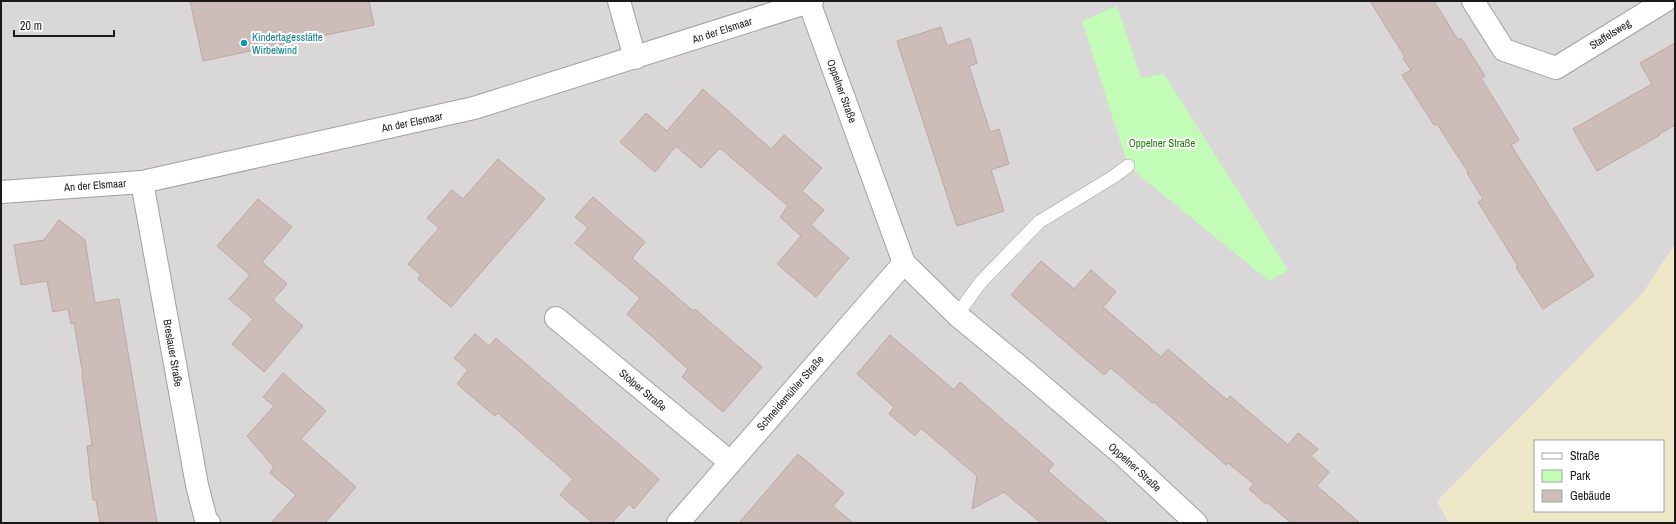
<svg xmlns="http://www.w3.org/2000/svg" width="1676" height="524" font-family="'Archivo Narrow',sans-serif">
<rect width="100%" height="100%" fill="#ede5df"/>
<!-- residential -->
<polygon fill="#d9d7d8" points="1,1 1675,1 1675,244 1643,293 1437,501 1449,523 1,523"/>
<!-- farmland -->
<path fill="#eee7c8" fill-rule="evenodd" d="M1675 244V523H1449L1437 502 1643 293ZM1535 441H1663V511H1535Z"/>
<!-- park -->
<polygon fill="#c3fcb7" points="1117,6 1141,78 1164,74 1288,270 1269,281 1128,166 1082,21"/>
<!-- building -->
<g fill="#cdbcb8" stroke="#bfa6a1">
<polygon points="190,1 369,1 374,25 203,61"/>
<polygon points="1370,1 1434,1 1458,40 1461,38 1485,76 1481,78 1519,140 1511,145 1594,276 1543,309 1516,267 1518,266 1478,202 1483,199 1467,173 1468,172 1437,124 1434,125 1402,75 1411,70 1403,58 1405,57"/>
<polygon points="941,27 947,46 970,38 977,63 969,66 990,132 999,129 1009,164 991,170 1004,211 957,226 897,41"/>
<polygon points="1675,43 1675,125 1659,134 1660,135 1597,171 1573,129 1652,84 1640,63"/>
<polygon points="703,89 771,149 784,135 822,168 802,191 824,210 811,225 849,258 816,297 777,264 801,236 780,217 788,206 720,148 701,168 676,146 655,172 620,142 646,113 667,131"/>
<polygon points="498,159 545,199 451,307 418,279 421,275 408,264 439,228 427,218 452,190 463,199"/>
<polygon points="593,197 645,242 632,258 693,311 695,309 762,367 723,412 682,377 688,369 627,314 640,298 575,243 588,228 575,217"/>
<polygon points="258,199 292,227 262,262 287,284 273,300 303,326 264,372 232,344 253,319 229,299 250,275 217,246"/>
<polygon points="59,220 85,240 95,303 119,299 157,523 100,523 96,500 93,500 87,446 92,445 82,375 83,375 74,323 71,324 68,309 53,312 47,281 21,285 14,245 44,240"/>
<polygon points="1041,261 1074,289 1091,270 1116,292 1103,307 1161,357 1168,349 1227,400 1230,396 1288,445 1298,433 1318,449 1311,456 1329,472 1317,486 1360,523 1291,523 1267,502 1266,504 1249,489 1254,484 1228,463 1226,465 1154,402 1152,403 1111,368 1104,375 1011,295"/>
<polygon points="475,334 489,346 496,338 659,479 634,509 629,504 612,523 593,523 560,495 573,479 498,413 495,416 457,384 468,370 454,358"/>
<polygon points="890,335 954,390 960,382 995,413 1054,464 1048,471 1108,523 1041,523 1004,492 972,509 977,476 921,428 915,436 889,414 894,407 857,374"/>
<polygon points="283,373 326,411 301,439 356,487 325,523 271,523 296,495 270,473 274,467 247,436 274,406 263,397"/>
<polygon points="798,454 844,493 833,506 853,523 739,523"/>
</g>
<g fill="none" stroke-linecap="round" stroke-linejoin="round">
<!-- lane casing -->
<g stroke="#a1a1a1" stroke-width="14">
<polyline id="lane" points="957,315 980,283 1039,222 1113,177 1128,166"/>
</g>
<!-- street casing -->
<g stroke="#a1a1a1" stroke-width="24">
<g id="street">
<polyline points="619,1 635,58"/>
<polyline points="1473,1 1504,50 1556,68 1665,1"/>
<polyline points="809,2 904,263 957,315 1026,372 1124,456 1196,523"/>
<polyline points="142,182 197,485 206,520 209,523"/>
<polyline points="1,192 142,182 474,108 812,1"/>
<polyline points="556,318 730,462"/>
<polyline points="678,523 904,263"/>
</g>
</g>
<!-- lane -->
<use href="#lane" stroke="#fff" stroke-width="13"/>
<!-- street -->
<use href="#street" stroke="#fff" stroke-width="22"/>
</g>
<!-- markers -->
<circle fill="#0f9aa8" stroke="#fff" stroke-width="1.5" cx="244" cy="43" r="4"/>
<g text-anchor="middle" dominant-baseline="central" stroke-width="4" stroke-linejoin="round" paint-order="stroke">
<!-- street labels -->
<g font-size="11" fill="#1a1a1a" stroke="#fff">
<text transform="translate(722 30) rotate(-18)">An der Elsmaar</text>
<text transform="translate(1610 34) rotate(-32)">Staffelsweg</text>
<text transform="translate(842 91) rotate(70)">Oppelner Straße</text>
<text transform="translate(412 122) rotate(-12)">An der Elsmaar</text>
<text transform="translate(95 185) rotate(-4)">An der Elsmaar</text>
<text transform="translate(173 353) rotate(80)">Breslauer Straße</text>
<text transform="translate(643 390) rotate(40)">Stolper Straße</text>
<text transform="translate(790 393) rotate(-49)">Schneidemühler Straße</text>
<text transform="translate(1135 467) rotate(42)">Oppelner Straße</text>
</g>
<!-- culture labels -->
<g font-size="11" fill="#0d838f" stroke="#fff" text-anchor="start">
<text x="252" y="37">Kindertagesstätte<tspan x="252" dy="13">Wirbelwind</tspan></text>
</g>
<!-- park labels -->
<g font-size="11" fill="#1a7c05" stroke="#fff">
<text x="1162" y="143">Oppelner Straße</text>
</g>
</g>
<!-- border -->
<rect width="1676" height="524" fill="none" stroke="#1a1a1a" stroke-width="4"/>
<!-- legend -->
<rect x="1534" y="440" width="130" height="72" fill="#ffffff" stroke="#a3a3a3"/>
<rect x="1542" y="453" width="20" height="6" fill="#ffffff" stroke="#a3a3a3"/>
<text x="1570" y="460" font-size="12" fill="#1a1a1a">Straße</text>
<rect x="1542" y="470" width="20" height="12" fill="#c3fcb7" stroke="#a3a3a3"/>
<text x="1570" y="480" font-size="12" fill="#1a1a1a">Park</text>
<rect x="1542" y="490" width="20" height="12" fill="#cdbcb8" stroke="#a3a3a3"/>
<text x="1570" y="500" font-size="12" fill="#1a1a1a">Gebäude</text>
<!-- scale -->
<path d="M14 30v6h100v-6" fill="none" stroke="#1a1a1a" stroke-width="2"/>
<text x="20" y="30" font-size="12" fill="#1a1a1a" stroke="#ffffff" stroke-width="3" paint-order="stroke">20 m</text>
</svg>
